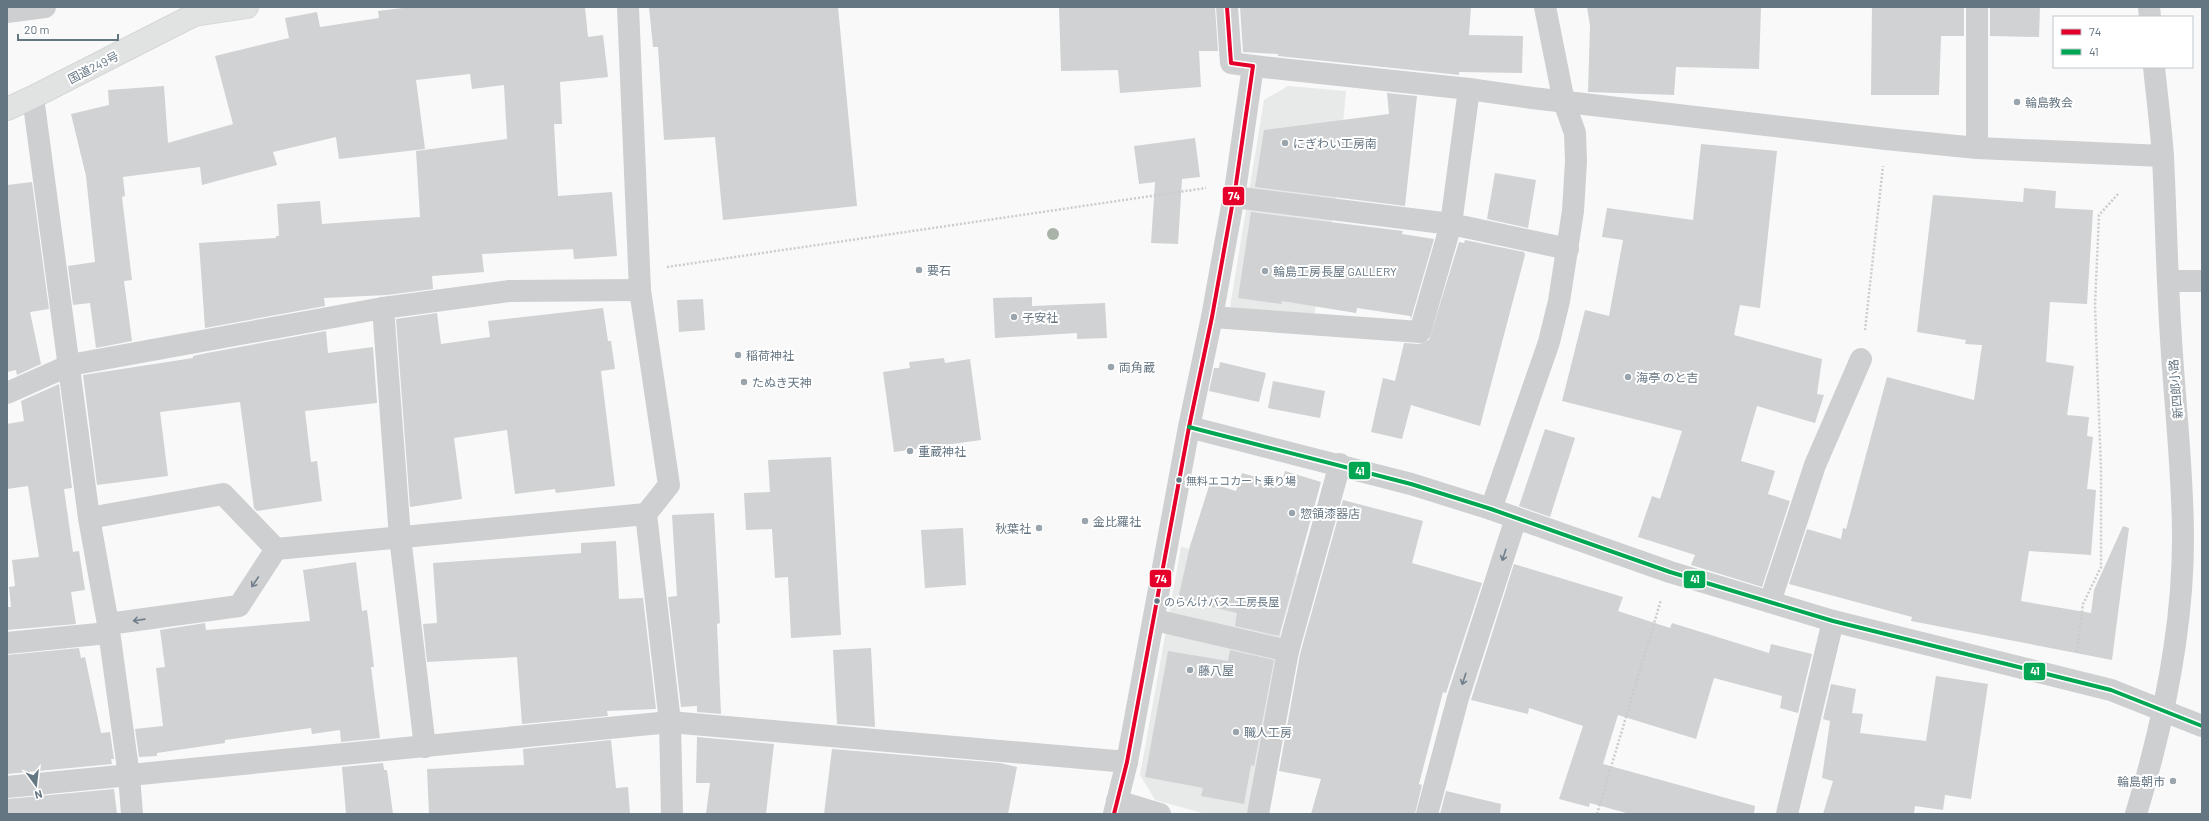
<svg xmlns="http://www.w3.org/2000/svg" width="2209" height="821" font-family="Barlow,'Noto Sans JP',sans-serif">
<rect width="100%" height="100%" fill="#f9f9f9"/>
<!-- built -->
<g fill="#e8e9e9">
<polygon points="1288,86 1346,91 1335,207 1314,316 1230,307 1264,100"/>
<polygon points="1181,547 1298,573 1281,631 1247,814 1206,814 1155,800 1140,775"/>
</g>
<!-- building -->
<g fill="#d0d2d3">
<polygon points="411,7 585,7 588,37 603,35 608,77 560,82 562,124 554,124 558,196 612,192 617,256 574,259 573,249 482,254 484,272 432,276 433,289 387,295 324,298 325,306 205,328 199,243 276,238 276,236 279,236 277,204 320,201 322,224 420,217 416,151 507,139 504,85 472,89 470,74 416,80 425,149 339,159 336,137 273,152 277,165 202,185 200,167 123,177 125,196 122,197 132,280 124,281 132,341 96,348 90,303 73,305 68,266 95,262 86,176 71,114 109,105 108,90 164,86 168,143 233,124 215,56 289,38 285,18 317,12 320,27 379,18 378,11"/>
<polygon points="649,7 838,7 857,206 723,220 715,137 664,140 658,47 653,47"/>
<polygon points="1059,7 1215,7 1218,51 1199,51 1201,87 1120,93 1118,70 1061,71"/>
<polygon points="1240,7 1471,7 1469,35 1523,36 1522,73 1459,72 1459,75 1450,74 1278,56 1278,54 1243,52"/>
<polygon points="1587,7 1761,7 1759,69 1676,67 1674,95 1588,92 1590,26"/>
<polygon points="1872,7 1964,7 1964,36 1941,36 1939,95 1871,95"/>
<polygon points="1990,7 2040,7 2039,37 1990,36"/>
<polygon points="1387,93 1417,96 1405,206 1255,187 1264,130 1389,114"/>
<polygon points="1195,138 1200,177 1182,179 1178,244 1151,243 1155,182 1139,184 1134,146"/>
<polygon points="1701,144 1777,151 1760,308 1740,305 1734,335 1822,359 1817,394 1824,395 1815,423 1757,406 1741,461 1775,471 1768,494 1790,501 1762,587 1691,565 1695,555 1638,537 1652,496 1660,499 1682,431 1562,401 1585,310 1609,316 1623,240 1602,237 1607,208 1693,220"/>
<polygon points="1495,173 1536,180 1528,228 1487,219"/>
<polygon points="32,182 49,309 30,312 41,364 17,375 16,370 7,372 7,185"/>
<polygon points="2024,188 2056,191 2055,208 2093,210 2087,304 2050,302 2046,362 2074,366 2067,415 2089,417 2087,436 2093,437 2087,489 2096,490 2091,555 2029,551 2021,601 2091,613 2094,590 2123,526 2129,528 2112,660 1911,621 1912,617 1789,584 1807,529 1841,539 1843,528 1846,529 1887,377 1974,400 1982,345 1965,344 1966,340 1917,332 1933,195 2023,202"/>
<polygon points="1251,212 1403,231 1402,234 1434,239 1411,319 1410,316 1357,308 1356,313 1282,301 1281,304 1238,298"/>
<polygon points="1465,240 1524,252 1525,255 1480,426 1411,405 1402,439 1371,432 1383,378 1395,381 1404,343 1419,344 1429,340 1459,242 1464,243"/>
<polygon points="1032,297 1032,306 1105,303 1107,338 1077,339 1077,333 995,338 993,298"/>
<polygon points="703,299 705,330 679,332 677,300"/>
<polygon points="603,308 608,341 611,341 615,369 601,371 615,486 556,493 555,489 515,494 507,430 454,438 462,499 410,507 396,319 437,313 441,344 490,337 488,321"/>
<polygon points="326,331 328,353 373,347 377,403 305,411 311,462 317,461 322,501 257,511 254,508 240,402 160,412 168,476 97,485 83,375 193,358 193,356 207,353"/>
<polygon points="944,358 945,363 970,359 981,440 894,452 883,372 910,368 909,362"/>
<polygon points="1220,362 1266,373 1259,402 1209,391 1214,368 1219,368"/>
<polygon points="1273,381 1325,391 1320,418 1268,408"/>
<polygon points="59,384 72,488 64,489 73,552 79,551 85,590 71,592 76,624 7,630 7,607 11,607 9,587 15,586 12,560 39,557 28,486 7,489 7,424 24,421 21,401"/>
<polygon points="1545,429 1575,438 1550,517 1519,506"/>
<polygon points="831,457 841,635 791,638 788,577 775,578 772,529 746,530 744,493 770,492 768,460"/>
<polygon points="1285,471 1321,482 1279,636 1235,626 1237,613 1178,599 1190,546 1210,483 1236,491 1242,473 1281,484"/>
<polygon points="1343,500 1423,521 1412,563 1482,583 1446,693 1443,692 1419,784 1422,785 1415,814 1311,814 1321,779 1279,771 1300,654"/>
<polygon points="714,513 720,623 717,624 721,714 697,712 697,706 681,707 668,597 677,596 672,515"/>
<polygon points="963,528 966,585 925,588 921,530"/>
<polygon points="616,541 619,599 643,598 656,709 607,711 608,716 522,724 517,657 427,662 423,624 437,623 433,563 581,553 581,543"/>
<polygon points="356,562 362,611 367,610 374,667 371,667 380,738 341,742 340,730 312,734 311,728 225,740 225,743 157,753 157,756 139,757 135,729 163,726 156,668 165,667 160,630 205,623 206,630 310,621 303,570"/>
<polygon points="1514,564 1623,597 1618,611 1670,628 1672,623 1769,653 1771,644 1812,654 1798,713 1780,708 1782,696 1714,678 1696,739 1618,715 1603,764 1755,806 1754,814 1630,814 1590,803 1589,807 1559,799 1583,726 1529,708 1528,714 1471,700"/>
<polygon points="79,648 81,658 85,657 101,733 110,732 114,759 111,759 112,764 7,774 7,655"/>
<polygon points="871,648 875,727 837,724 833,650"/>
<polygon points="1230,650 1274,660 1254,766 1251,765 1244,804 1201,796 1203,788 1145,777 1168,651 1228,661"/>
<polygon points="1936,676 1988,684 1971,799 1945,795 1943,810 1915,806 1914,814 1823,814 1833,781 1822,778 1830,721 1823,719 1831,684 1856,689 1852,713 1863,714 1860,733 1926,741"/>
<polygon points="697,737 774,744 766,814 706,814 710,783 696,783"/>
<polygon points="611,740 616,788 628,787 630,814 429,814 427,769 524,765 523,749"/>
<polygon points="832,749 1000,763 1017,767 1008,814 824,814"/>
<polygon points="383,763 384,770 387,770 393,814 346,814 342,767"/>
<polygon points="114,789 117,814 7,814 7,799"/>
<polygon points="1446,791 1501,804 1500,814 1440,814"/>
</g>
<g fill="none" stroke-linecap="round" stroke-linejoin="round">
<!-- highway casing -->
<g stroke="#d5d6d6" stroke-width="24">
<polyline id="highway" points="7,109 33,97 194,15 247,7"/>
</g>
<!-- path -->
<g stroke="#cbcccd" stroke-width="2.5" stroke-dasharray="2 2" stroke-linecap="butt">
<polyline points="667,267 1206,188"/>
<polyline points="1865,330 1883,166"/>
<polyline points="2077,652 2083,604 2101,567 2101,470 2095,305 2099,215 2118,194"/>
<polyline points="1597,814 1661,600"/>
</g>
<!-- minor -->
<g stroke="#cecfd0" stroke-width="22">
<polyline points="628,7 640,290 669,485 646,514 670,722 672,814"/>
<polyline points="2149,7 2150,17"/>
<polyline points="7,12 45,7"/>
<polyline points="1253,66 1469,89 1532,98 1886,139 1977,148 2163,156"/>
<polyline points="33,97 89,518 108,624 129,776 132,814"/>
<polyline points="1977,148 1977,7"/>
<polyline points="1234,197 1451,224 1568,249"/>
<polyline points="2168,281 2202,281"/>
<polyline points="383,308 400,537 425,747"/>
<polyline points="1212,317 1420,332 1451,224 1469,89"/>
<polyline points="7,393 70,365 383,308 510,291 640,290"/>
<polyline points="1189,427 1411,484 1491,509 1670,572 1833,621 2111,690 2202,726"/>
<polyline points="1491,509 1549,342 1559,301 1573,211 1576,161 1575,133 1564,102 1545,7"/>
<polyline points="89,518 223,494 276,549 646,514"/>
<polyline points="1770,602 1815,465 1861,359"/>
<polyline points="1155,620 1288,651"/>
<polyline points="108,624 239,606 276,549"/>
<polyline points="7,643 108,633"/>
<polyline points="7,787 670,722 1127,762"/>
<polyline points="1117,801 1160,814"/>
<polyline points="1114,814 1127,762 1189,427 1212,317 1236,184 1253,66 1231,63 1227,7"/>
<polyline points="1258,814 1288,651 1340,464"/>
<polyline points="1427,814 1458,698 1516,518"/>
<polyline points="1787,814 1833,621"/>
<path d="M2136 814C2163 725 2183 632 2183 539 2183 472 2175 406 2171 339 2167 278 2166 218 2163 157 2161 127 2157 97 2154 67"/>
</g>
<!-- highway -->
<use href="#highway" stroke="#e1e2e2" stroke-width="22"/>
<!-- bus-1 casing -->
<g stroke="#fff" stroke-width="7">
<polyline id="bus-1" points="1114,814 1127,762 1189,427 1212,317 1236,184 1253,66 1231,63 1227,7"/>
</g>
<!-- bus-2 casing -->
<g stroke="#fff" stroke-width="7">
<polyline id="bus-2" points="1189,427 1411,484 1491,509 1670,572 1833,621 2111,690 2202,726"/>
</g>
<!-- bus-1 -->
<use href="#bus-1" stroke="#e4002b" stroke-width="4"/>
<!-- bus-2 -->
<use href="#bus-2" stroke="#00a651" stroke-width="4"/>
</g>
<!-- trees -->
<circle fill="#a9b3a7" cx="1053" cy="234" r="6"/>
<!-- one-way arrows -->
<defs><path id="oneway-shaft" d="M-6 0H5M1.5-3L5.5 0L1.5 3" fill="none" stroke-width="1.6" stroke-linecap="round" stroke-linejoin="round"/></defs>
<g stroke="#707f8b">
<use href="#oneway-shaft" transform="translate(1504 555) rotate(108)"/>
<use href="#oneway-shaft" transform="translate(255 582) rotate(124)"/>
<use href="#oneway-shaft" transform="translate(139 620) rotate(172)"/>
<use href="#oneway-shaft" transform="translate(1464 679) rotate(108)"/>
</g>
<!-- markers -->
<g fill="#99a4ac" stroke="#fff" stroke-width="1.5">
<circle cx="2017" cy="102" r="4"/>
<circle cx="1285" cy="143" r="4"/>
<circle cx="919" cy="270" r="4"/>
<circle cx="1265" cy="271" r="4"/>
<circle cx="1014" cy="317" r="4"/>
<circle cx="738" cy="355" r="4"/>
<circle cx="1111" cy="367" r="4"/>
<circle cx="1628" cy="377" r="4"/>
<circle cx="744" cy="382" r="4"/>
<circle cx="910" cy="451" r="4"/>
<circle cx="1292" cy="513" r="4"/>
<circle cx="1085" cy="521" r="4"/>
<circle cx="1039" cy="528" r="4"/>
<circle cx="1190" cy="670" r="4"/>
<circle cx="1236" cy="732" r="4"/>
<circle cx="2173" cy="781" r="4"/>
</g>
<g fill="#657683" stroke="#fff" stroke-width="1.5">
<circle cx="1179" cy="480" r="3.5"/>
<circle cx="1157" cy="601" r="3.5"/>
</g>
<g text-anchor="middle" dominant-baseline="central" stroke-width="4" stroke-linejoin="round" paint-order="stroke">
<!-- bus labels -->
<g font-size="11" fill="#657683" stroke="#fff" text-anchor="start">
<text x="1186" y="480">無料エコカート乗り場</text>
<text x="1164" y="601">のらんけバス_工房長屋</text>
</g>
<!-- street labels -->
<g font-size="12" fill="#657683" stroke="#fff">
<text transform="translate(93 67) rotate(-27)">国道249号</text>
<text transform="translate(2175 389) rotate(-95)">新四郎小路</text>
</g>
<!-- poi labels -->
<g font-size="12" fill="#657683" stroke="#fff" text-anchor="start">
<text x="2025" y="102">輪島教会</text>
<text x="1293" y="143">にぎわい工房南</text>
<text x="927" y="270">要石</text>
<text x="1273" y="271">輪島工房長屋 GALLERY</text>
<text x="1022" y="317">子安社</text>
<text x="746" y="355">稲荷神社</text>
<text x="1119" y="367">両角蔵</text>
<text x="1636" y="377">海亭 のと吉</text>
<text x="752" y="382">たぬき天神</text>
<text x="918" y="451">重蔵神社</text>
<text x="1300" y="513">惣領漆器店</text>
<text x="1093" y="521">金比羅社</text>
<text x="1031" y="528" text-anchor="end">秋葉社</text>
<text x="1198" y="670">藤八屋</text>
<text x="1244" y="732">職人工房</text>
<text x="2165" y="781" text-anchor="end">輪島朝市</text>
</g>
</g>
<g stroke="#fff" stroke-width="1.5">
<rect x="1222" y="186" width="23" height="20" rx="4" fill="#e4002b"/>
<rect x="1348" y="461" width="23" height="19" rx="4" fill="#00a651"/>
<rect x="1149" y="569" width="23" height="19" rx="4" fill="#e4002b"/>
<rect x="1683" y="570" width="23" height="19" rx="4" fill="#00a651"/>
<rect x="2023" y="662" width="23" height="19" rx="4" fill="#00a651"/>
</g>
<g font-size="11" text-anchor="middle" font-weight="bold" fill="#fff">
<text x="1234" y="200">74</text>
<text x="1360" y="475">41</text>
<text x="1161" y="583">74</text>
<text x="1695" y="583">41</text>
<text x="2035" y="675">41</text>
</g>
<!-- border -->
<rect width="2209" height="821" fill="none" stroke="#657683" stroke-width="16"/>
<!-- legend -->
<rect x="2053" y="16" width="140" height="52" fill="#ffffff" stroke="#c1c8cd"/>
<rect x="2061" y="29" width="20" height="6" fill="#e4002b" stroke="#c1c8cd"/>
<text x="2089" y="36" font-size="12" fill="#657683">74</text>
<rect x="2061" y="49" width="20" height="6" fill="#00a651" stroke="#c1c8cd"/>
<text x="2089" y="56" font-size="12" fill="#657683">41</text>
<!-- north arrow -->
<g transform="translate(36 785) rotate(165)" stroke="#ffffff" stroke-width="3" paint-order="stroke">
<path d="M0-3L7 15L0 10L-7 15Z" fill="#657683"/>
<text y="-6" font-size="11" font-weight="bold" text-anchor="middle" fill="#657683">N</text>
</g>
<!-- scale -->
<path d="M18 34v6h100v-6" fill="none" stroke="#657683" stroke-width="2"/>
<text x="24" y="34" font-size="12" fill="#657683" stroke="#ffffff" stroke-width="3" paint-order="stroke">20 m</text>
</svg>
